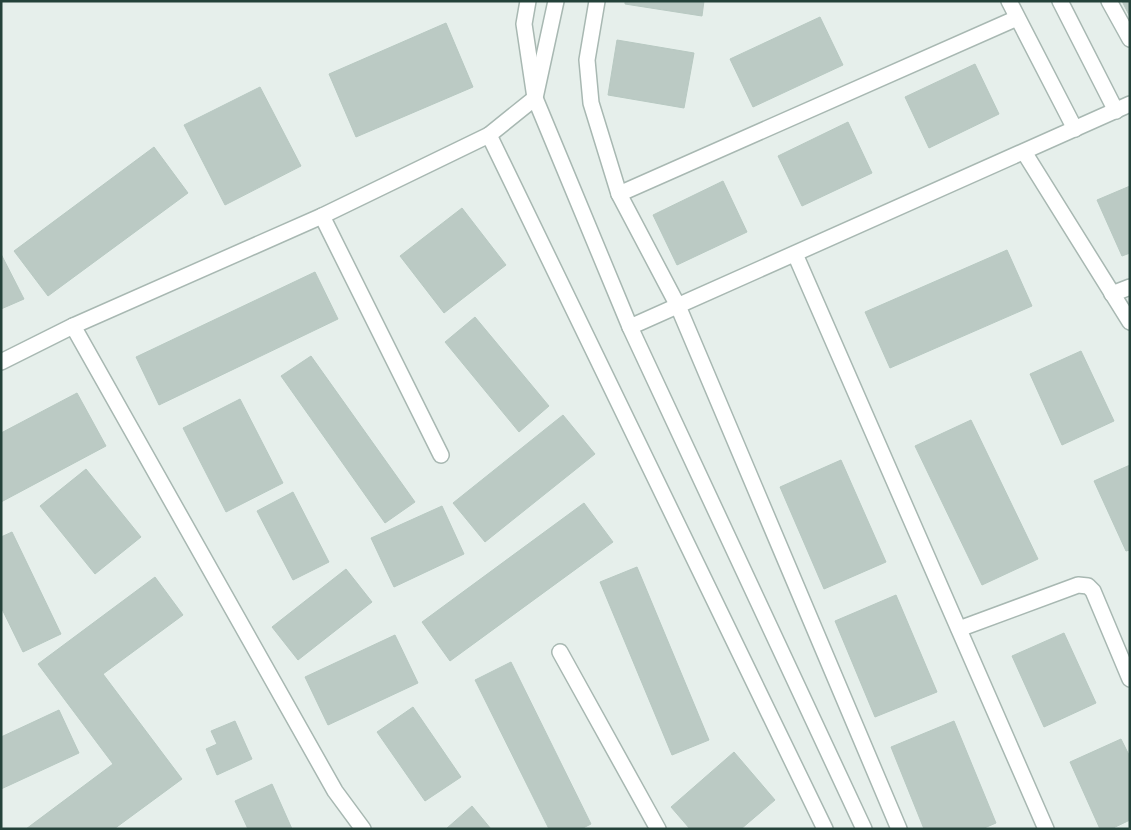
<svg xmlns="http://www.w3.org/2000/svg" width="1131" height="830" font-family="'Golos Text',sans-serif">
<rect width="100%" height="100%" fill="#e6efeb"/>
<!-- building -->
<g fill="#bbcac4" stroke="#b8c9c2">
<polygon points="625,1 704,1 702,16 625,4"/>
<polygon points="1122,1 1130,1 1130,17"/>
<polygon points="820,17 843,65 753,107 730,59"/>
<polygon points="446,23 473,87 356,137 329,74"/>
<polygon points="617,40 694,53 684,108 608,95"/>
<polygon points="975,64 999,114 929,148 905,97"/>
<polygon points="260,87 301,166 225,205 184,125"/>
<polygon points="848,122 872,173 802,206 778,156"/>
<polygon points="154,147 188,193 48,296 14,251"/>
<polygon points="723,181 747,232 677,265 653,215"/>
<polygon points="1130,186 1130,253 1122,256 1097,200"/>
<polygon points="462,208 506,265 444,313 400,256"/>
<polygon points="1007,250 1032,306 890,368 865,312"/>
<polygon points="1,254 24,299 1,309"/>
<polygon points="315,272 338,319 159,405 136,357"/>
<polygon points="475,317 549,406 519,432 445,342"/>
<polygon points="1081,351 1114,421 1062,445 1030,374"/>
<polygon points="311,356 415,502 385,523 281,376"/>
<polygon points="77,393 106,446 1,502 1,433"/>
<polygon points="240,399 283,483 226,512 183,428"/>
<polygon points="563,415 595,454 485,542 453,503"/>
<polygon points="971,420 1038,559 982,585 915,446"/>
<polygon points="841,460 886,562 824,589 780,487"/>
<polygon points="1130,465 1130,550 1126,551 1094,481"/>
<polygon points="86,469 141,537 95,574 40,506"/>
<polygon points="293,492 329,562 293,580 257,511"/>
<polygon points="584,503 613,542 450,661 422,622"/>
<polygon points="442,506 464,554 394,587 371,538"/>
<polygon points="12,532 61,634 23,652 1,607 1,537"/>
<polygon points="637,567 709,740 672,755 600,582"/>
<polygon points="346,569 372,602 298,660 272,627"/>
<polygon points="155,577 183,615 103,674 182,779 114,829 26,829 113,764 38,664"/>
<polygon points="896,595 937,692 875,717 835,621"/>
<polygon points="1064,633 1096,703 1044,727 1012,656"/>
<polygon points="395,635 418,683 328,725 305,677"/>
<polygon points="511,662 591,824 581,829 549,829 475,680"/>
<polygon points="413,707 461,777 425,801 377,732"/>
<polygon points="59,710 79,753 1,789 1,737"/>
<polygon points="235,721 252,759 217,775 206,749 217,744 211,731"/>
<polygon points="954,721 996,823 982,829 924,829 891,747"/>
<polygon points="1121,739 1130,757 1130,820 1111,829 1100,829 1070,762"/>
<polygon points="734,752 775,800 741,829 690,829 671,807"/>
<polygon points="272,784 292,829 248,829 235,801"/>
<polygon points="472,806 491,829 446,829"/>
</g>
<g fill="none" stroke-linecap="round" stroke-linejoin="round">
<!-- street casing -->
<g stroke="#a8b8b2" stroke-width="18">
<g id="street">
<polyline points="528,1 524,24 535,98 630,327 864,829"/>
<polyline points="597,1 587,60 591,103 619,194 678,306 899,829"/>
<polyline points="1009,1 1075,129"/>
<polyline points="1060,1 1116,111"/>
<polyline points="1109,1 1130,39"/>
<polyline points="489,135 535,98 556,1"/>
<polyline points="1024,152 1130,322"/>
<polyline points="619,194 1017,18"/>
<polyline points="322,216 441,455"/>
<polyline points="795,254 1046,829"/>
<polyline points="1112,294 1130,287"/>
<polyline points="73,326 335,791 363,829"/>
<polyline points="630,327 1130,104"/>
<polyline points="1,362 73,326 322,216 489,135 825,829"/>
<polyline points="959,629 1078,585 1088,586 1093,591 1130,679"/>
<polyline points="560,652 658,829"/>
</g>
</g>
<!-- street -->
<use href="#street" stroke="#fff" stroke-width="15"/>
</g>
<!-- border -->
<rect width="1131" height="830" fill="none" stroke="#24423a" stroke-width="5"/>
</svg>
